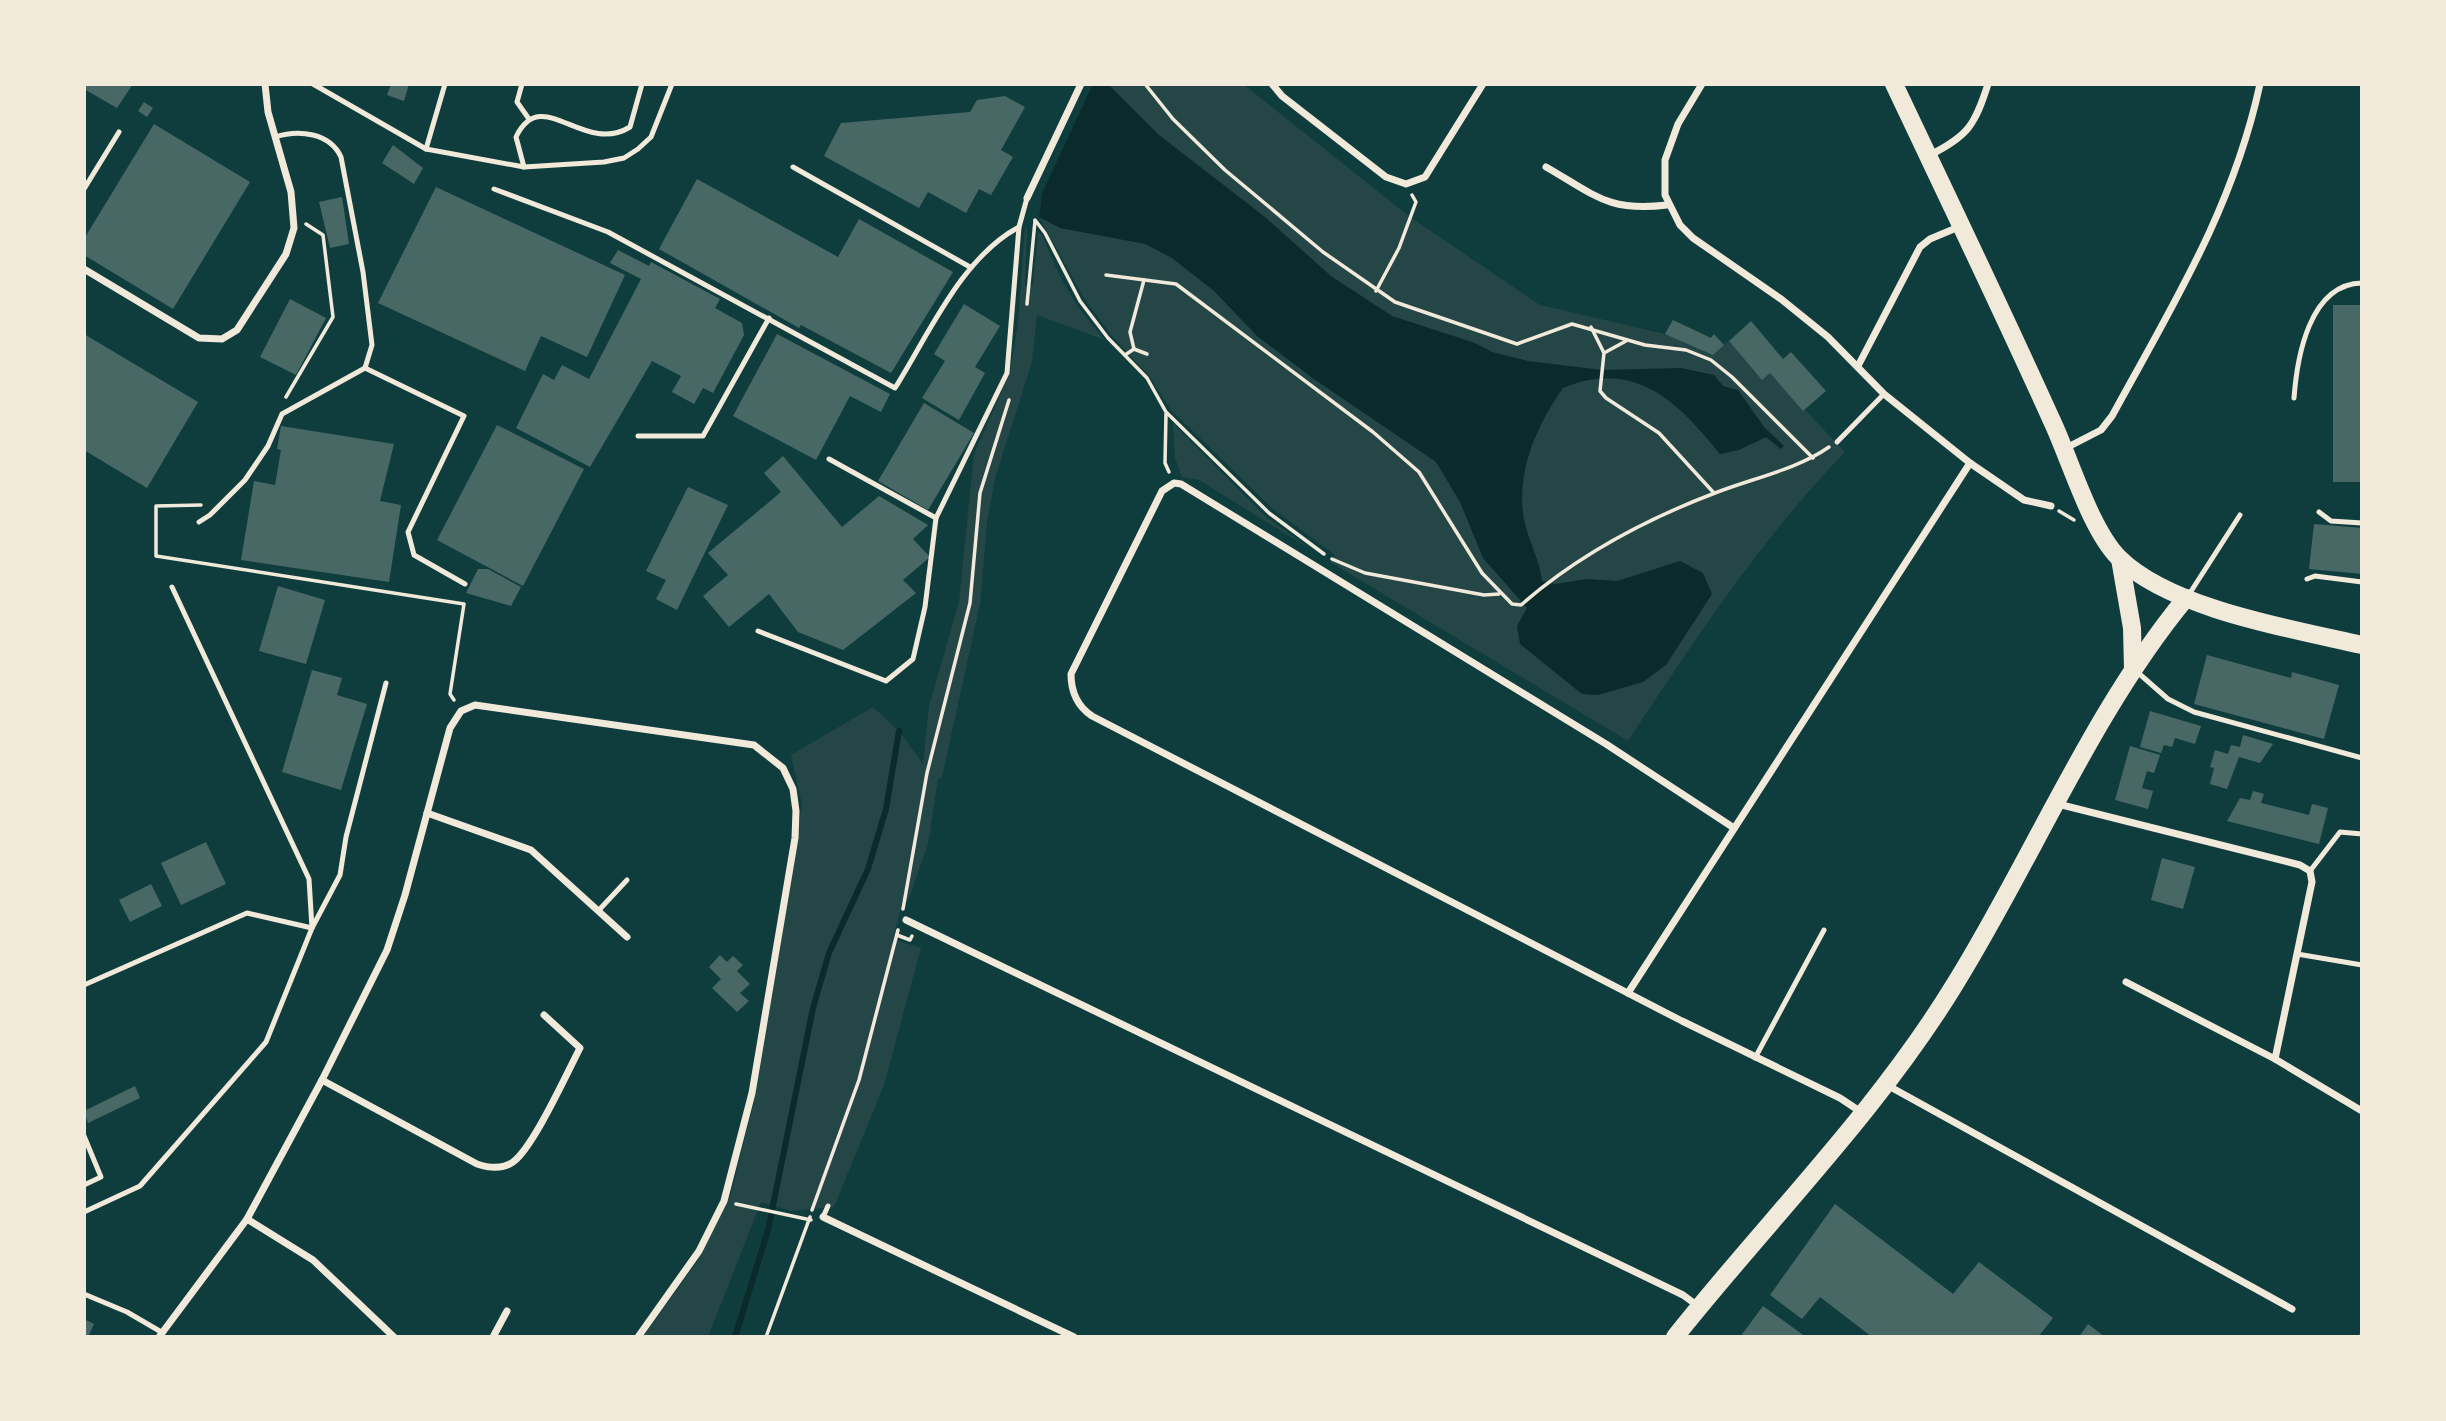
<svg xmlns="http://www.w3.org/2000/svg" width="2446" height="1421" font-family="'Noto Sans',sans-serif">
<rect width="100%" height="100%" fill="#0f3d3e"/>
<!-- green -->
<g fill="#244646">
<path d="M1093 84H1243L1410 217 1540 305 1665 334 1673 320 1710 338 1714 334 1724 345 1729 341 1762 379 1770 373 1845 452C1760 540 1695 639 1628 741L1330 562 1335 555 1273 509 1171 410 1149 376 1111 335 1084 298 1039 217 1042 193Z"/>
<path d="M1025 227 1027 229 1025 286H1033L1038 231 1043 236C1061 282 1072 302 1105 340L1037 315 1032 362 995 478 987 523 980 604 942 777 938 779 928 844 908 901 903 900 893 939 921 948 884 1085 834 1207 791 1211 761 1202 708 1337H643L697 1262 730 1197 754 1102 802 805 791 755 873 707 899 731 923 764 929 706 959 602 974 454 1010 373 1018 323Z"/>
<polygon points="1173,423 1266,517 1312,550 1199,480 1182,477 1175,458"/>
</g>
<!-- water -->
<path fill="#0a2a2b" d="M1093 84H1108L1159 135 1265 217 1331 276 1392 316 1475 343 1492 352 1528 361 1602 370 1681 368 1714 375 1723 386 1738 390 1764 427 1784 446 1781 449 1766 437 1739 450 1720 454C1678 402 1635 358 1563 388 1536 426 1514 476 1525 524 1530 544 1540 561 1542 581L1555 584 1587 579 1617 581 1680 561 1703 573 1712 594 1666 665 1643 682 1598 695 1582 694 1520 644 1517 626 1527 608 1483 558 1460 502 1436 462 1311 377 1257 336 1214 291 1172 258 1145 244 1060 228 1039 217 1042 193Z"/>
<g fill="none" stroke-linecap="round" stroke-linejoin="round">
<!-- stream -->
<polyline stroke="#0a2a2b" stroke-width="6" points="735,1337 768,1230 813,1008 829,953 868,869 886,809 899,731"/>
</g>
<!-- building -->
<g fill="#486865">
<polygon points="84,84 133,84 117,108 84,89"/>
<polygon points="391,84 409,84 404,101 387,95"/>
<polygon points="1005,96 1025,107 1001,150 1013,157 991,195 979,189 966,213 928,192 919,208 824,156 841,123 970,112 977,100"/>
<polygon points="144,102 153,108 147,117 138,111"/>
<polygon points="154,124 250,182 173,309 84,255 84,239"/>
<polygon points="393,145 423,168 414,184 382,163"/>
<polygon points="697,179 838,257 859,219 953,272 891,373 801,325 799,328 659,249"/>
<polygon points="436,187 625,275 587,357 541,336 525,371 378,303"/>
<polygon points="342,197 349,244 330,248 319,202"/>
<polygon points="618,250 649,266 651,262 720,299 715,308 742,323 744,335 713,393 703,388 694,404 672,392 681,376 652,361 590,467 516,428 543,374 554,380 562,365 589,379 641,279 610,263"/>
<polygon points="290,299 326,318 296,375 260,357"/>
<polygon points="964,304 1000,326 975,367 985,373 959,420 922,398 945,361 934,354"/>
<rect x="2333" y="305" width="29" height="177"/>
<polygon points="1673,320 1711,338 1714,334 1724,345 1713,355 1665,334"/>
<polygon points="1751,321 1783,359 1791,352 1826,391 1803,411 1770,373 1762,380 1729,341"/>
<polygon points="84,334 198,402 147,488 84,450"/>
<polygon points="777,334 890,394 881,412 850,396 816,460 733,416"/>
<polygon points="924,403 974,433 928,510 878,481"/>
<polygon points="497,425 584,469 523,586 437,540"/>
<polygon points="281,426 394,444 380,501 401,505 389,582 241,560 254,481 275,485 281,450 277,449"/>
<polygon points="783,456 842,527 879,496 928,525 913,539 930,557 903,580 916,593 843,650 798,632 769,594 729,627 703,596 728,575 708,553 781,492 764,473"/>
<polygon points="688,487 728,505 677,610 656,599 666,580 646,571"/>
<polygon points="2314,524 2362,528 2362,574 2309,569"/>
<polygon points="478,569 488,569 521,587 511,606 466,593"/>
<polygon points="278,586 325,600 306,664 259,651"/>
<polygon points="2207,655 2291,678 2292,672 2339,685 2324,739 2194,704"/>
<polygon points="312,670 342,678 337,695 367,704 341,790 282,772"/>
<polygon points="2150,711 2201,726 2195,744 2175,738 2172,747 2164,745 2161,753 2140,747"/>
<polygon points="2243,735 2273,744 2260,763 2239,757 2227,789 2210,784 2214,768 2210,767 2215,750 2228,754 2231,745 2240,747"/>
<polygon points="2130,746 2160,755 2154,773 2147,771 2142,788 2153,791 2148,809 2115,800"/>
<polygon points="2253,791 2264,794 2261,803 2309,815 2312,804 2328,808 2319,844 2227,821 2240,798 2250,800"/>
<polygon points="206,842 226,884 181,905 161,863"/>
<polygon points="2162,858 2195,867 2183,909 2151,900"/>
<polygon points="151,884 162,906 130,922 119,900"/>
<polygon points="720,955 727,962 733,956 743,965 737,971 750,984 740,993 749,1001 737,1012 712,988 721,979 709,967"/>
<polygon points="135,1086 140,1098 88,1123 84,1111"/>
<polygon points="1835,1204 1953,1294 1979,1262 2053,1318 2038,1337 1872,1337 1820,1297 1802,1319 1770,1295"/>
<polygon points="1763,1306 1806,1337 1740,1337"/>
<polygon points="84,1319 94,1324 88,1337 84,1337"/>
<polygon points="2088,1324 2105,1337 2079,1337"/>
</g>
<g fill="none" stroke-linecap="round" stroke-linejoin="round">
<!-- path -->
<g stroke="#f1e9da" stroke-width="3.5">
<polyline points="1145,84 1173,119 1225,170 1323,252 1395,302 1517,344 1572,324 1645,345 1686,350 1711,360 1732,377 1813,458"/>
<polyline points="1035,220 1045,233 1080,301 1108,338 1147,378 1166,412 1269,513 1324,554"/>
<path d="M1106 275 1176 284 1373 432 1419 472 1482 573 1512 604 1521 605C1578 555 1644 520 1715 493 1753 478 1796 470 1829 447"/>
<polyline points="1376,291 1399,248 1416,202 1412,195"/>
<polyline points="1027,304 1035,221"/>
<polyline points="1591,327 1604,353"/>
<polyline points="1626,341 1604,353 1600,391 1606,398 1659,433 1714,493"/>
<polyline points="1134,349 1130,332 1144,280"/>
<polyline points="1125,355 1134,349 1147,354"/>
<polyline points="286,397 333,317 323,235 306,224"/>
<polyline points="1166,414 1165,463 1169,472"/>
<polyline points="201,505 156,506 156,556 464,604 450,694 454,700"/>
<polyline points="2059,511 2074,520"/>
<polyline points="1332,559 1365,573 1484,595 1499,594"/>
<polyline points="903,909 927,773 970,603 980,493 1009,400"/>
<polyline points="897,935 910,940 912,936"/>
<polyline points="736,1204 811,1220"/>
<polyline points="812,1210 859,1080 898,930"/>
<polyline points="766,1337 810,1217"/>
</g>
<!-- service -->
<g stroke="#f1e9da" stroke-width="5">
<polyline points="313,84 426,149 524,167 604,162 624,158 638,149 651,137 672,84"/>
<polyline points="522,84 517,102 529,119"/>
<path d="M275 137C299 129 330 133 341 157L363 272 372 345 365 368 464 416 408 532 414 555 465 584"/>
<polyline points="426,149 445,84"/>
<path d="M524 167 516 137C542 83 583 156 630 127L642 84"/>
<polyline points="793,167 970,267"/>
<polyline points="84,189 119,132"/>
<path d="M494 189 608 232 895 388C929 334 962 257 1019 227L1027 198"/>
<path d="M2294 398C2297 358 2309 284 2362 283"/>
<polyline points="638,436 703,436 769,318"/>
<polyline points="1837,442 1884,394"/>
<polyline points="829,459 936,518 1007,373 1019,227"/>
<polyline points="2319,512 2331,521 2362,523"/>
<polyline points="199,522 210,515 245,480 268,446 282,414 365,368"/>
<polyline points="2307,579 2315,576 2362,582"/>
<polyline points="2188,596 2240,515"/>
<polyline points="758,631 886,681 913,659 925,607 936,518"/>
<polyline points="2136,671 2168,699 2194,712 2362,758"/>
<polyline points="2310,871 2340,832 2362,834"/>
<polyline points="599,910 627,880"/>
<polyline points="2297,954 2362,965"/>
<polyline points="84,985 247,913 312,928 340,875 346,837 386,683"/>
<polyline points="1755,1058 1824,930"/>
<polyline points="84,1136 101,1177 84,1185"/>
<polyline points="84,1212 140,1186 266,1042 312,928 309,879 172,587"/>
<polyline points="823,1217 828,1206"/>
<polyline points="84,1294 127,1312 163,1333"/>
</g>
<!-- minor -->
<g stroke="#f1e9da" stroke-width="7">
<polyline points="1272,84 1282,96 1386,177 1406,184 1425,177 1483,84"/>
<polyline points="1702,84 1678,124 1665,160 1665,195 1680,225 1693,238 1781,299 1828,337 1884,394 1970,463 2024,500 2051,506"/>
<path d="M1930 155C1968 136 1975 125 1988 84"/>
<path d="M1546 167C1595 195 1608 212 1667 205"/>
<polyline points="1027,198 1081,84"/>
<polyline points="84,269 199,338 222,339 237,330 286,254 294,228 291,192 268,112 265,84"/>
<polyline points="1858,366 1920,247 1930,239 1961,226"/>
<path d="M2066 448 2101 430 2112 416C2172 306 2233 209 2260 84"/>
<polyline points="2058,804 2300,865 2310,871 2312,882 2275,1059 2362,1111"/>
<polyline points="427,813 531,850 627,937"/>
<path d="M1734 828 1606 744 1181 484 1174 483 1162 491 1071 674C1071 692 1077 706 1092 716L1682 1021 1840 1098 1861 1112"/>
<polyline points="906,920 1683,1295 1698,1306"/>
<polyline points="2126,982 2275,1059"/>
<polyline points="1628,993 1970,463"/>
<path d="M322 1080 477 1164C489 1168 502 1170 513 1162 533 1148 567 1073 580 1048L544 1015"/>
<polyline points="1885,1084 2292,1309"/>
<polyline points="823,1217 1074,1337"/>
<polyline points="247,1219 313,1260 394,1337"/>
<polyline points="159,1337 247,1219 322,1080 387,950 405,895 450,728 461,711 475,705 754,745 783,768 793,789 796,811 795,838 752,1093 724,1201 699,1251 638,1337"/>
<polyline points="493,1337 507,1311"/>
</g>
<!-- trunk -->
<g stroke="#f1e9da" stroke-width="18">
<path d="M1894 84C1947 196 2001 308 2052 421 2070 459 2090 529 2119 558 2171 609 2292 629 2362 645"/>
<polyline points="2120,559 2132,628 2133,669"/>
<path d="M1675 1337C1768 1220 1877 1112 1955 984 2032 860 2093 710 2186 598"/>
</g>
<!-- rail -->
<polyline stroke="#97a49c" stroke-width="5" points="2362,1337 2362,1335"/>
</g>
<!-- border -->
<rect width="2446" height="1421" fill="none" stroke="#f1e9da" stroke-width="172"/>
</svg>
